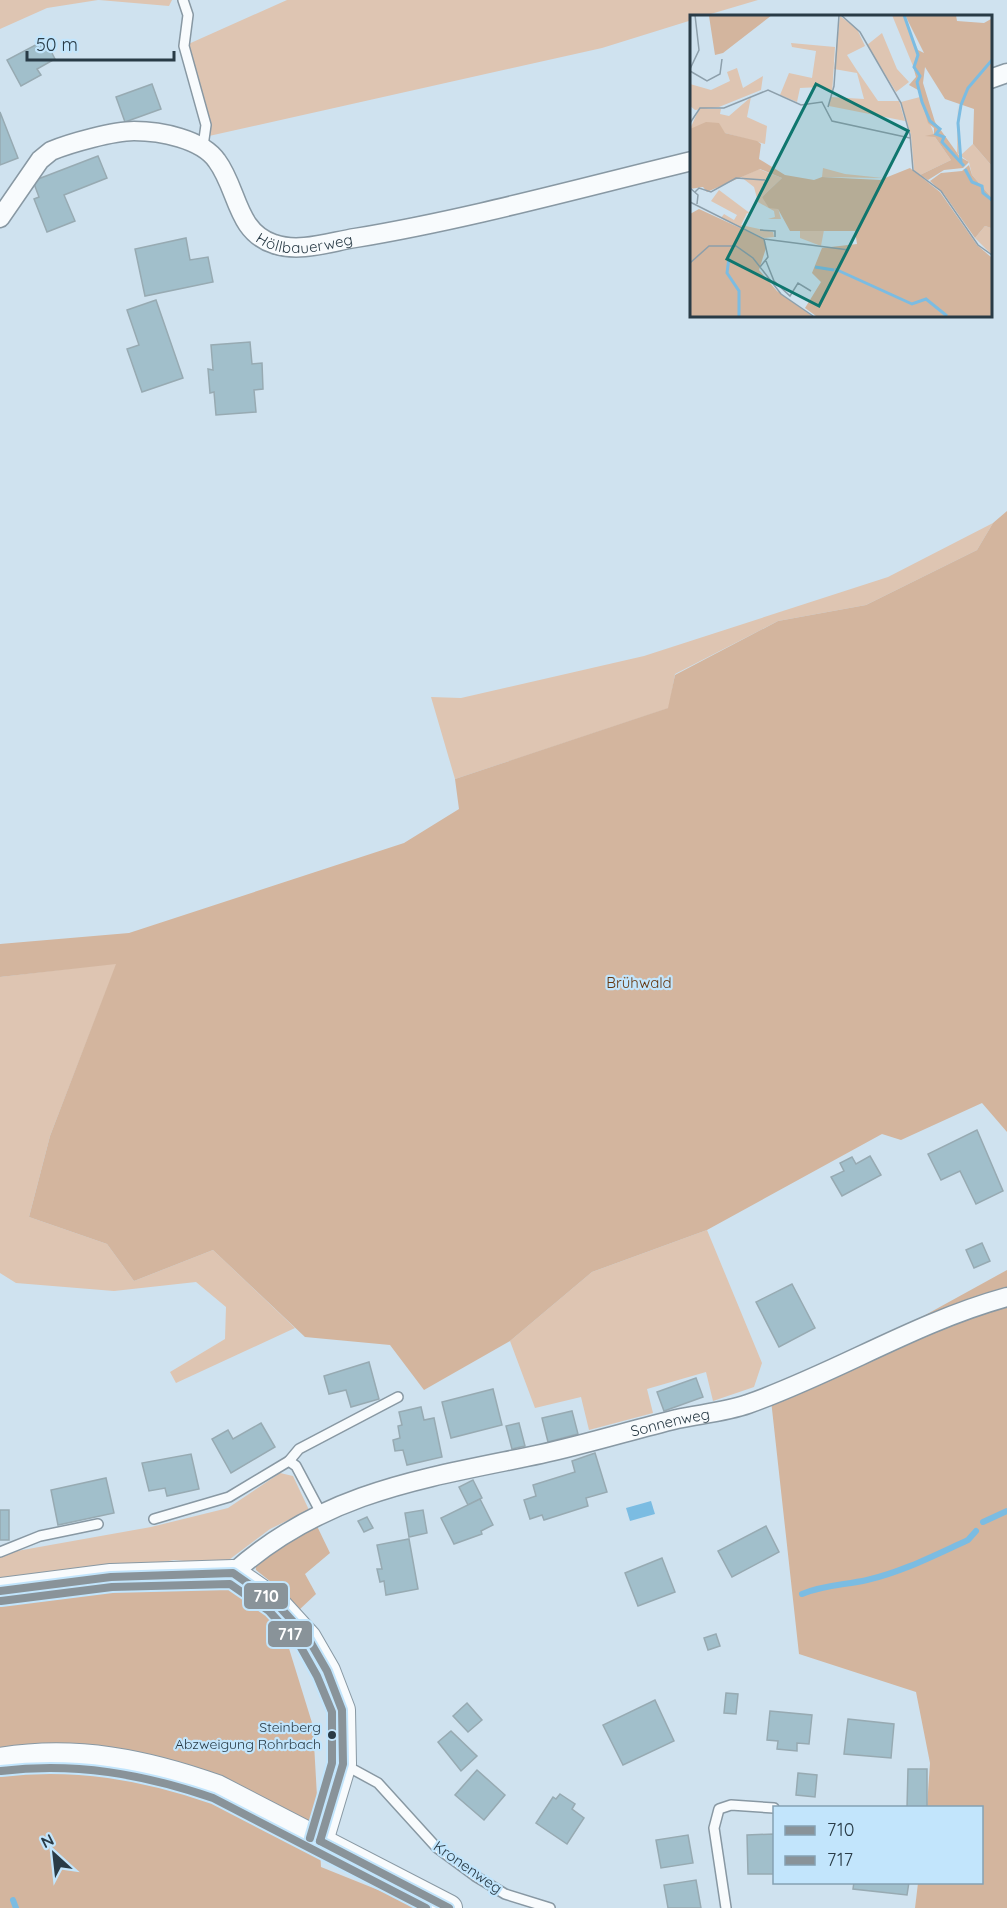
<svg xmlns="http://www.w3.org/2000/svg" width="1007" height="1908" font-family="Quicksand,sans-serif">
<rect width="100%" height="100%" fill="#cfe2ef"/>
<!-- green -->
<g fill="#dec5b2">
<polygon points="0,0 98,0 47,8 0,29"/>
<polygon points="99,0 172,0 169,6"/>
<polygon points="287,0 758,0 704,16 692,16 692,20 602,48 209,136 184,46"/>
<polygon points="993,523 977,550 866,605 778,621 675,674 669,708 455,779 431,697 461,698 644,656 888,577"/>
<polygon points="117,963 50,1136 29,1217 107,1244 134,1281 213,1250 295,1328 176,1383 170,1372 225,1339 226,1307 196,1282 114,1291 16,1283 0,1273 0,977"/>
<polygon points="707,1230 762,1363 754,1387 713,1401 706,1372 647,1389 653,1413 589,1430 581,1397 535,1408 510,1341 592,1272"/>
<polygon points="280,1473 293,1476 309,1510 270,1529 222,1565 174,1560 130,1568 0,1582 0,1554 151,1527 228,1508"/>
</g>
<!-- forest -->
<g fill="#d3b59e">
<polygon points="1007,511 1007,1132 982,1103 901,1140 882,1134 707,1230 592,1272 510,1341 424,1390 390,1345 305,1337 213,1250 134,1281 107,1244 29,1217 50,1136 116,964 0,977 0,944 129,933 404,843 459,809 455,779 668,708 675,675 778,621 866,605 977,550 993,523"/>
<polygon points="1007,1270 1007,1908 915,1908 918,1883 982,1882 982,1808 927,1807 930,1763 916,1692 799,1654 771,1400"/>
<polygon points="315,1522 330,1553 305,1574 316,1594 299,1610 276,1586 256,1570 255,1561"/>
<polygon points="229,1581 268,1609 287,1642 313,1726 321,1867 423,1908 0,1908 0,1594"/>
</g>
<!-- water -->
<polygon fill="#7bbce2" points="651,1501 655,1514 630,1521 626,1508"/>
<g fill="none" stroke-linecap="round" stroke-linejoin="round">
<!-- stream -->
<g stroke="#7bbce2" stroke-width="6">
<polyline points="983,1522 1007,1511"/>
<path d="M802 1594C823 1585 845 1585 867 1580 902 1572 935 1555 968 1540L976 1531"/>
<polyline points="13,1900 16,1908"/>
</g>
</g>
<!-- building -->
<g fill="#a1bfcb" stroke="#97aab2" stroke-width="1.5">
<polygon points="45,40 55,59 37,69 41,75 21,86 7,60"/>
<polygon points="152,84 161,109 125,122 116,97"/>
<polygon points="0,112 18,158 0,165"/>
<polygon points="98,156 107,178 64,195 75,221 47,232 34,199 39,197 33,181"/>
<polygon points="186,238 190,260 208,257 213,282 145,296 135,249"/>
<polygon points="156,300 183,378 142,392 127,349 139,345 127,310"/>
<polygon points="250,342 252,364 262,363 263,389 254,390 256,412 216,415 214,392 210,393 208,369 213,370 211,345"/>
<polygon points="977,1130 1003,1191 976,1204 960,1171 941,1180 928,1154"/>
<polygon points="870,1156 881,1175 842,1196 831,1177 844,1171 840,1163 852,1157 856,1164"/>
<polygon points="982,1243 990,1261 974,1268 966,1250"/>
<polygon points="792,1284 815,1328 779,1347 756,1302"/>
<polygon points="369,1362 379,1399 351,1407 346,1390 329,1394 324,1376"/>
<polygon points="696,1378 703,1397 664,1411 657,1392"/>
<polygon points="493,1389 502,1425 451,1438 442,1402"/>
<polygon points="421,1407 424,1420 434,1418 442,1457 407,1465 403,1450 395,1451 393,1440 400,1438 398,1426 402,1425 399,1412"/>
<polygon points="572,1411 578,1434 548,1442 542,1418"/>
<polygon points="261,1423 275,1447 231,1473 212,1439 228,1430 233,1439"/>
<polygon points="519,1423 525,1446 512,1449 506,1426"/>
<polygon points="595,1453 607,1492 586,1498 588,1506 544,1520 542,1515 530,1519 524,1500 536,1496 533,1485 575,1472 572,1461"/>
<polygon points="191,1454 199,1489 167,1496 165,1488 149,1491 142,1463"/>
<polygon points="106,1478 114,1513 58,1525 51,1490"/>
<polygon points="473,1480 482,1498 468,1505 459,1487"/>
<polygon points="480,1499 493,1525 481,1531 482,1534 454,1544 441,1518"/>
<rect x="0" y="1510" width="9" height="30"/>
<polygon points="423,1510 427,1533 409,1537 405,1513"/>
<polygon points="367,1517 373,1528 364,1532 358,1521"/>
<polygon points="766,1526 779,1552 732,1577 718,1551"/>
<polygon points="409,1539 418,1589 386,1595 384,1581 380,1582 377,1569 382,1569 377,1545"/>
<polygon points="662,1558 675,1592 638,1606 625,1573"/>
<polygon points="716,1634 720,1646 708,1650 704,1638"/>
<polygon points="726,1693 738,1694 736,1714 724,1713"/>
<polygon points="655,1700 674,1741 623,1765 603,1725"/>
<polygon points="467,1703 482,1720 468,1732 453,1716"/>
<polygon points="770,1711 812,1715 809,1744 797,1743 797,1751 777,1749 778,1741 767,1740"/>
<polygon points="848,1719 894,1724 891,1758 844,1754"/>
<polygon points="451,1731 477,1756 461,1771 438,1742"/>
<polygon points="908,1769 927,1769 927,1808 907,1808"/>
<polygon points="477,1770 505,1795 484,1820 455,1795"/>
<polygon points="798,1773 817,1775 815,1797 796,1795"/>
<polygon points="560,1794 575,1804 572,1809 584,1818 567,1844 536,1823 553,1797 556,1799"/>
<polygon points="774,1834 774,1874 748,1874 747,1835"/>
<polygon points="688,1835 693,1863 661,1868 656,1840"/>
<polygon points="696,1880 701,1908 668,1908 664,1885"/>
<polygon points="854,1882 909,1882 907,1895 853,1889"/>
</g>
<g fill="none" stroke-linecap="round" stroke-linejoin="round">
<!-- service casing -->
<g stroke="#8898a3" stroke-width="12">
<g id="service">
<polyline points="183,0 188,15 184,46 206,125 203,146"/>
<polyline points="289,1461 299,1449 398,1397"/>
<polyline points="154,1519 229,1497 289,1461 296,1466 321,1513"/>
<polyline points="0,1552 40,1536 98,1524"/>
<polyline points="345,1765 378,1783 437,1848 475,1876 505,1894 550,1908"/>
<polyline points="726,1908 714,1828 719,1809 731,1805 774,1808"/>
</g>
</g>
<!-- minor casing -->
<g stroke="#8898a3" stroke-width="21">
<g id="minor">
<polyline points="990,79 1007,73"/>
<path id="s1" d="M0 218 40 160 51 151C70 143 114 131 134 131 160 131 202 139 217 161 238 189 236 232 274 244 299 253 330 242 355 238 469 219 580 188 692 161"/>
<path id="s2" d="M233 1573C324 1491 426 1478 541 1454 587 1444 632 1430 677 1419 700 1414 725 1412 748 1404 836 1373 916 1322 1007 1297"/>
</g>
</g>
<!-- secondary casing -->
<g stroke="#8898a3" stroke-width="28">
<g id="secondary">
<polyline points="0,1591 111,1577 233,1573 276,1603 308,1638 327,1671 342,1710 343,1764 320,1841"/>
<path d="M0 1761C75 1748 147 1763 217 1788L449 1908"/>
</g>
</g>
<!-- service -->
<use href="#service" stroke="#f8fbfd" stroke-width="9"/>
<!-- minor -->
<use href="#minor" stroke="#f8fbfd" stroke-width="18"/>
<!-- secondary -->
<use href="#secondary" stroke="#f8fbfd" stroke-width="26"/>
<!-- bus-1 casing -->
<g stroke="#c2e5fc" stroke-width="12">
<g id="bus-1">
<polyline points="0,1591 111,1577 233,1573 276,1603 308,1638 327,1671 342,1710 343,1764 320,1841"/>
<polyline points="320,1841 449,1908"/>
</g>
</g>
<!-- bus-2 casing -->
<g stroke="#c2e5fc" stroke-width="12">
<g id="bus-2">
<polyline points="1,1601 112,1587 230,1584 269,1611 299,1644 317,1676 332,1712 332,1763 310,1838"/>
<path d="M1 1771C75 1762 143 1774 213 1798L426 1908"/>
</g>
</g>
<!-- bus-1 -->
<use href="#bus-1" stroke="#899399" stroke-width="8"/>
<!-- bus-2 -->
<use href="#bus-2" stroke="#899399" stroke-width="8"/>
</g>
<!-- markers -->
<circle fill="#293b46" stroke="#c2e5fc" stroke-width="2" cx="332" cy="1735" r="5"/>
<g text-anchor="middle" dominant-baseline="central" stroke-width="4.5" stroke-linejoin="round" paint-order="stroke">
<!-- bus labels -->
<g font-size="14" fill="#293b46" stroke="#c2e5fc" text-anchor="end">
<text x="321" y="1727">Steinberg<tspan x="321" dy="17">Abzweigung Rohrbach</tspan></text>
</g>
<!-- street labels -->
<g font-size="15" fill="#293b46" stroke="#c2e5fc">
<text stroke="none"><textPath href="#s1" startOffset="396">Höllbauerweg</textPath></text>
<text stroke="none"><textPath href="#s2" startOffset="468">Sonnenweg</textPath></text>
<text transform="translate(468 1867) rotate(35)">Kronenweg</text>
</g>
<!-- park labels -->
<g font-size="15" fill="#65370f" stroke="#c2e5fc">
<text x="639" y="982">Brühwald</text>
</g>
</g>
<!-- overview -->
<g transform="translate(690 15)">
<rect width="302" height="302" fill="#cfe2ef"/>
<path d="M202 0H213L228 35 223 51ZM150 1 167 14 175 31 157 40 166 54 188 86H209L215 106 139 91 141 82 174 84 167 58 144 54ZM192 18 207 54 219 67 206 77 177 30ZM101 28 145 32 142 78 130 72 110 73 107 87 90 80 99 58 122 63 126 36 102 32ZM47 53 53 73 73 61 71 75 29 92 5 95 0 91V69L21 75 40 66 37 57ZM61 82 57 102 77 111 75 129 35 118 0 114 9 94H31L30 99 39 101ZM230 82 245 122 261 145 230 160 224 155 221 120 211 87ZM268 90 271 140 283 129 301 150V182L282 160 279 147 267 138ZM133 153 155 159 193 163 132 162ZM69 154 92 163 72 182 88 193 91 204H78L85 202 84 196 68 187 64 172 51 162ZM29 175 61 199 57 198 51 210 83 217 84 222 74 223 31 203 34 199 44 205 47 200 21 186ZM295 211 301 213V239L285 223ZM121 213 134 215 131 231 110 223V216Z" fill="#dec5b2"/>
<path d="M82 0 33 38 25 40 19 1ZM215 0H266L267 6 294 8 301 4V150L283 129 284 94 255 84 235 52 233 68 245 107 270 142 279 147 273 153 254 155 238 165 230 160 261 145 245 122 235 121 244 119V113L238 108 228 75 219 70 226 62 223 51 228 35 234 38ZM16 107 29 108 35 118 67 126 71 129 69 144 95 160 124 165 132 162 190 165 220 153 250 177 287 230 301 242V301H126L115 293 131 267 122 258 132 233 167 229 165 216H100L88 194 79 193 72 182 92 163 70 154 17 177 13 172 0 174V114ZM279 150 282 160 301 182V213L295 211 285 223 254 179 240 166 251 158 272 156ZM9 194 74 224 76 233 69 255 87 276 122 301H0V199Z" fill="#d3b59e"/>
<path fill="none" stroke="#7bbce2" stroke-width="3" d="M214 0 228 40 224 52 230 61 227 67 232 87 240 106 250 114 246 119 254 122 252 127 274 151M271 147 268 108 271 90 278 73 302 45M275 154 282 167 292 171 293 178 302 185M39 243 37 258 49 276V301M125 252 144 255M145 254 222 289 236 284 257 301"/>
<path fill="none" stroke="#8d9fab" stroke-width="1.5" d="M151 0 170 17 211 88 220 120 223 155 251 176 288 230 302 240M0 54 9 35 5 0M0 56 17 66 30 59 32 44M138 92 144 71 149 0M0 108 10 93H34L78 75 111 90 132 87 142 106 220 123M0 173 8 180 7 189M5 177 9 173 21 177 46 163 75 165M0 187 74 224 78 242 70 252M70 215 85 216V222M74 224 159 235M76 246 84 266 100 281 108 268 121 276M0 248 19 231H46L63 243 91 279 123 301"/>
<path fill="#0f766e" fill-opacity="0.15" stroke="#0f766e" stroke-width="3" d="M126 69 218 116 129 291 37 244Z"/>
<rect width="302" height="302" fill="none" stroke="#293b46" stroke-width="3"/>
</g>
<g stroke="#c2e5fc" stroke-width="2">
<rect x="243" y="1582" width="46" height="28" rx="6" fill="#899399"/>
<rect x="267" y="1620" width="46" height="28" rx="6" fill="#899399"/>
</g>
<g font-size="16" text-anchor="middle" font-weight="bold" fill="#fff">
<text x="266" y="1602">710</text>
<text x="290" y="1640">717</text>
</g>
<!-- legend -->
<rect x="773" y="1806" width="210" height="78" fill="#c2e5fc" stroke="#85a1b3" stroke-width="1.5"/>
<rect x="785" y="1826" width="30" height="9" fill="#899399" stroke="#85a1b3" stroke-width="1.5"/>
<text x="827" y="1836" font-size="18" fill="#293b46">710</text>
<rect x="785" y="1856" width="30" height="9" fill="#899399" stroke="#85a1b3" stroke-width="1.5"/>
<text x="827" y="1866" font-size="18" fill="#293b46">717</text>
<!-- north arrow -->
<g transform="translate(54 1854) rotate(333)" stroke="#c2e5fc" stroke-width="4.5" paint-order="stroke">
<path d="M0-4.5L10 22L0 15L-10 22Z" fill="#293b46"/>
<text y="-9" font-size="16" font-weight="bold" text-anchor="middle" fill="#293b46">N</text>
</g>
<!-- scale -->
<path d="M27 51v9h147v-9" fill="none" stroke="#293b46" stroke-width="3"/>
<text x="36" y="51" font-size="18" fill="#293b46" stroke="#c2e5fc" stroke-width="4.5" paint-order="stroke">50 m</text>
</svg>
